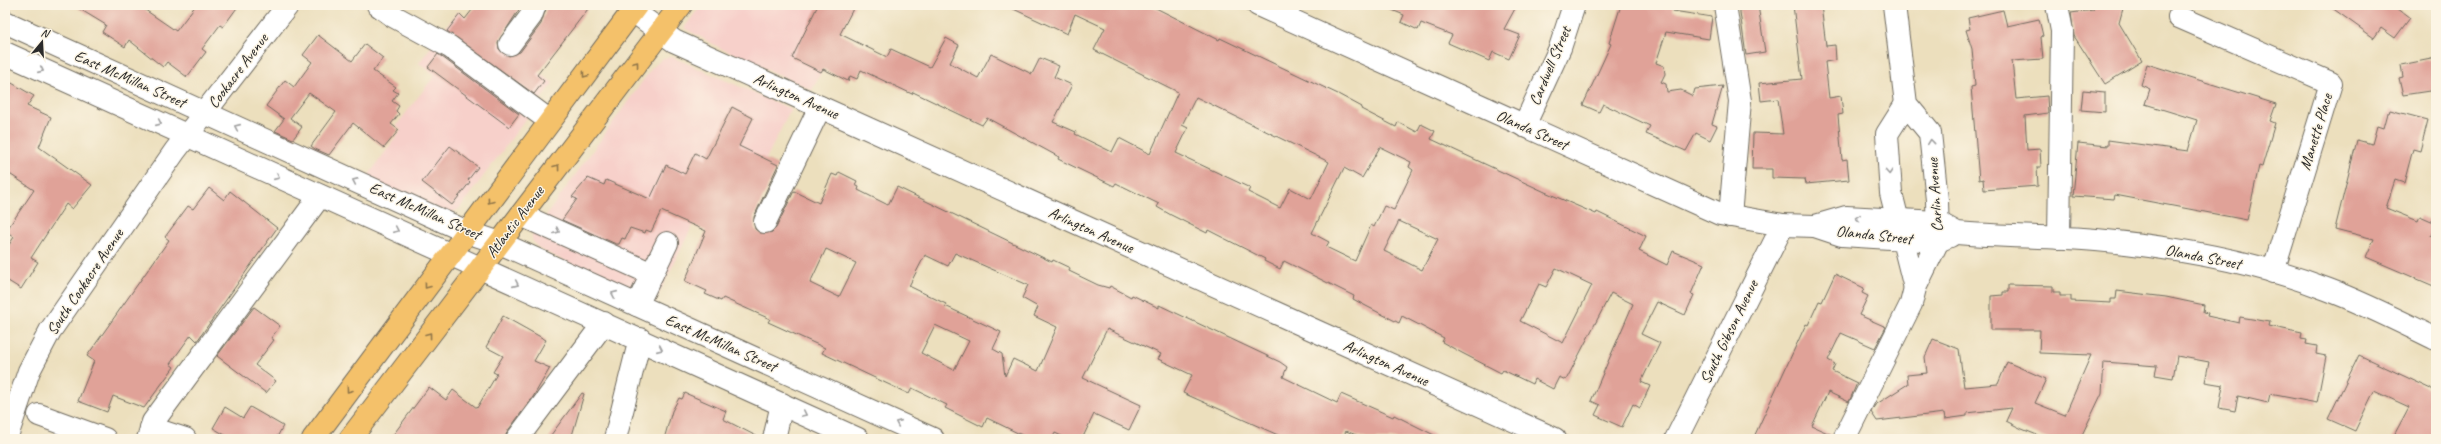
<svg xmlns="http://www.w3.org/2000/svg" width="2441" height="444" font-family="Caveat,sans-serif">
<rect width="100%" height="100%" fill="#fcf5e5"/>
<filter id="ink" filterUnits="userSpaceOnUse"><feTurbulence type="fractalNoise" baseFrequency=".025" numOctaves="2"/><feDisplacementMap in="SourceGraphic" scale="8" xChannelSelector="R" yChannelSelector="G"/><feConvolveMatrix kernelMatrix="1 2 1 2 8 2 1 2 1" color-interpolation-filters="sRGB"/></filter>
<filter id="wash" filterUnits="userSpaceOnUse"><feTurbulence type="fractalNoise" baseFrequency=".012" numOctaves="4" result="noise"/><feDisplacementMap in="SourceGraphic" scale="16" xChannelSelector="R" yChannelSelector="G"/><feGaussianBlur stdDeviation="0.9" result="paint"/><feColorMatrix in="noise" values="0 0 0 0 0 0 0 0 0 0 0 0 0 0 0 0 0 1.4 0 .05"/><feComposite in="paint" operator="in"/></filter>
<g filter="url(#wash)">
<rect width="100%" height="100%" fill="#ecdfbd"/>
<!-- built -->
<g fill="#f7d0ca">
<polygon points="701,5 855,5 812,90 720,48 684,28"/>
<polygon points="458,11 553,83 459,209 449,214 365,180 401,130 396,126 435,75 419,63"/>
<polygon points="672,57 791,109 766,159 675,195 666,214 693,225 654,304 539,249 532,240 532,235 652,68 663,58"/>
</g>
<g id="blocks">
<!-- building -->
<g fill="#e0a298" fill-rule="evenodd">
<polygon points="73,5 138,5 176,31 196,5 239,5 223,27 220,25 202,49 206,52 187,77 167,62 163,67 129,40 125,47 102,32 106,25"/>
<polygon points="476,5 522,5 498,42 499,49 509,56 520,52 541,24 547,5 591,5 537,75 544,81 534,94 447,31 460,14 465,19"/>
<path d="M818 5H855L840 34 887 57 891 49 930 67 946 38 959 45 950 63 978 78 991 54 1032 74 1040 58 1059 66 1054 77 1072 85 1053 122 1076 132 1075 134 1112 152 1119 138 1150 154 1178 92 1094 50 1105 28 1075 14 1067 34 1005 5H1150L1219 40 1220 38 1338 94 1362 107 1361 109 1396 127 1398 122 1417 132 1421 124 1435 131 1431 139 1545 192 1596 214 1597 212 1646 236 1639 251 1667 265 1673 251 1704 264 1691 294 1694 295 1685 315 1657 302 1641 334 1660 343 1641 382 1650 386 1640 408 1633 404 1622 427 1595 415 1600 405 1591 401 1633 304 1611 293 1566 380 1559 377 1553 389 1534 379 1532 384 1503 370 1501 373 1462 353 1442 342 1444 338 1402 316 1399 323 1366 306 1353 299 1354 296 1284 261 1280 269 1264 261 1265 259 1208 230 1207 233 1171 215 1157 207 1159 204 1116 183 1114 186 1058 159 1059 157 987 118 982 125 913 92 912 94 861 70 857 79 850 76 848 81 823 69 821 72 792 58ZM1196 97 1329 162 1311 199 1290 188 1280 208 1248 192 1250 188 1176 153 1188 128 1182 125ZM1380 147 1411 162 1409 167 1413 170 1394 210 1384 206 1374 227 1371 225 1355 261 1326 247 1329 242 1312 233 1344 168 1362 178ZM1399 221 1438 239 1422 270 1384 251ZM1556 268 1592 285 1563 343 1520 321 1539 284 1546 287Z"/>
<polygon points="1380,5 1517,5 1504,29 1520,35 1509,59 1493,52 1489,61 1448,43 1452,35 1421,23 1418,30 1401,22 1404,15"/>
<polygon points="1621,5 1674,5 1673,11 1712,17 1709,39 1666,32 1656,63 1664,66 1665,74 1661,82 1666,84 1667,92 1681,90 1693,96 1695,89 1723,86 1712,124 1717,126 1710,140 1696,133 1686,151 1646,134 1650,126 1603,104 1599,112 1583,105 1611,44 1609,43"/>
<polygon points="1739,5 1758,5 1765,52 1746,55"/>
<polygon points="1793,5 1821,5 1826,46 1835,45 1836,60 1825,62 1829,98 1841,96 1843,114 1838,115 1842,160 1847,159 1849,180 1806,184 1805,179 1772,178 1772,169 1752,169 1753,133 1783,134 1778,99 1761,101 1759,83 1802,79"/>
<polygon points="2095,5 2124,5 2119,23 2142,61 2105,84 2074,36 2071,13 2093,10"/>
<polygon points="2328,5 2393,5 2410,18 2395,38 2381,28 2374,38"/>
<polygon points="2003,10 2007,26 2039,19 2043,36 2041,37 2043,59 2012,61 2016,99 2047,96 2048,113 2025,116 2027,150 2040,149 2041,167 2037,167 2038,186 1984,190 1983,179 1979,180 1971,87 1975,86 1972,49 1966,30 1970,29 1968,18"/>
<polygon points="318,35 352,61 365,44 383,58 373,71 396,87 393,90 398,93 392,101 399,106 396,111 399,114 391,124 399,130 384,148 353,123 329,155 315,149 311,146 336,112 309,93 290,118 302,127 293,139 275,131 284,119 266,106 285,80 294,87 312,62 303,55"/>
<polygon points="438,54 519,114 509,127 428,67"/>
<polygon points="2436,58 2436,90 2403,95 2399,78 2403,77 2401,65"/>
<polygon points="2147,64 2276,104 2270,121 2275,123 2262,167 2259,166 2247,220 2115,195 2114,199 2073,196 2078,143 2108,146 2108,140 2188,151 2197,120 2145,104 2150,89 2141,85"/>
<polygon points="10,82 34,96 27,106 51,117 39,147 92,185 72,209 66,204 31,258 38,262 21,289 5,279 5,251 14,237 6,231 34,190 5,171 5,92"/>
<polygon points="2083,90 2105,92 2105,112 2081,110"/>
<path d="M732 107 753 118 739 146 778 165 754 217 755 229 760 233 772 232 776 228 794 191 819 203 832 174 837 176 839 172 857 181 855 185 859 187 858 190 888 205 897 187 1052 262 1053 260 1070 268 1069 271 1098 285 1109 288 1110 286 1131 297 1132 295 1159 308V305L1280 362 1287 367 1283 377 1337 403 1341 394 1393 417 1394 415 1442 439H1366L1346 431 1342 439H1287L1183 393 1192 375 1158 359 1161 354 1107 329 1083 378 1141 405 1129 430 1094 414 1082 439H1068L1055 433 1052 439H1030L987 418 983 427 945 408 947 405 912 388 909 394 822 353 825 348 768 322 770 319 723 298 721 301 705 294 707 291 685 281 706 231 661 211 651 232 646 230 645 233 630 228 625 239 622 238 619 244H616L562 220 577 199 572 197 588 178 604 185 606 180 650 199 666 165 685 174 695 153 706 159ZM826 249 856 263 839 297 810 283ZM955 253 1028 285 1022 298 1038 307 1034 316 1057 327 1038 371 1013 359 1005 376 1002 354 993 349 1001 332 945 306 946 304 909 286 925 255 948 266ZM935 325 969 341 954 370 921 353Z"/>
<polygon points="2390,110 2428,120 2420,151 2413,149 2404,183 2395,180 2386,208 2418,221 2420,216 2436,223 2431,236 2436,238 2436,287 2366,257 2374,239 2335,229 2357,140 2372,144 2377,126 2383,128 2387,113 2389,113"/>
<polygon points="450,146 478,167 468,180 470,182 452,205 422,182"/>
<polygon points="209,188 224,200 230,191 277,228 197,341 191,335 170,364 174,367 144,408 113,396 107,412 78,401 94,361 87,356 169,240 165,237 188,206 193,209"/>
<polygon points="1835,274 1864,288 1862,293 1868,296 1859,315 1886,327 1875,348 1841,333 1828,360 1835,364 1832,371 1857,383 1849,402 1828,392 1812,426 1832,435 1832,439 1753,439 1806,324 1808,325 1819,301 1822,302"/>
<polygon points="2008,285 2053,286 2053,292 2060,292 2060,296 2071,296 2071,301 2111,303 2111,299 2116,299 2117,291 2166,297 2204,305 2203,312 2208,313 2207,316 2239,323 2240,317 2270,322 2269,326 2302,333 2301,339 2307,340 2306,344 2317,346 2316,354 2326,356 2317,403 2270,394 2268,403 2238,396 2235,411 2219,408 2223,385 2205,382 2209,362 2177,356 2173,378 2155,375 2157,366 2104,362 2102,393 2080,439 2047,439 2022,429 2006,421 2012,408 1967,413 1967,416 1945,419 1944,413 1877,421 1871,412 1875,405 1908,384 1907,375 1927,373 1925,357 1933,339 1959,349 1964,387 1998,384 2007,362 2046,379 2035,403 2065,415 2091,355 2039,353 2040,330 1991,330 1991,296 2003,295 2003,292 2008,292"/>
<polygon points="254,307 280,326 271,338 274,340 255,365 276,381 266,393 217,356"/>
<polygon points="503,316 546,340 534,361 550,368 533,397 507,432 505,439 390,439 429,387 446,400 453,390 477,408 497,374 493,372 503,356 486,347"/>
<polygon points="2359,355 2436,391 2436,439 2392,439 2409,407 2374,391 2355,431 2328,419"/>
<polygon points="582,393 584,394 571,439 548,439"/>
<polygon points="685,393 726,411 723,419 762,439 664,439 672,411 679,398 682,399"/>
<polygon points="225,407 243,418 250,407 283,426 276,439 232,439 213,428"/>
</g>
</g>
</g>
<g filter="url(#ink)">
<use href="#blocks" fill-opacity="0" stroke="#6f6a5e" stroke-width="1"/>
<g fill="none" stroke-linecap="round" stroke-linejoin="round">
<!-- minor casing -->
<g stroke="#6f6a5e" stroke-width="24">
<g id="minor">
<polyline points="378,5 393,16 450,47 550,121"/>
<path d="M1258 5 1720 214 1783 225 1815 226 1846 217 1937 222 1957 233C2003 237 2049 236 2096 240 2174 247 2255 261 2329 290 2366 304 2401 322 2436 339"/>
<polyline points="1725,5 1740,101 1730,216"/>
<polyline points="2057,5 2062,31 2059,238"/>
<polyline points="633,11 674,41 1555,439"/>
<polyline points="2179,17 2331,83 2273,272"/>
<polyline points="5,22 467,232 500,243 933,439"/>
<polyline points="510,44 531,16 535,5"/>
<polyline points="5,53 858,439"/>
<polyline points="1906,104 1887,134 1891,193 1915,288"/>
<polyline points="1524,126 1560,48 1574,5"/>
<polyline points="521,215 652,274"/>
<polyline points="765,222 820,107"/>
<polyline points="1815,226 1842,235 1938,241 1950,236"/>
<polyline points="637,305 667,243"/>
<polyline points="39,415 105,439"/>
<polyline points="151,428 185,439"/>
<polyline points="6,439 29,371 50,331 175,151 288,5"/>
<polyline points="148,439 153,422 320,196"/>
<polyline points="517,439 604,323"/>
<polyline points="615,439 640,339"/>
<polyline points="774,439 782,404"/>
<polyline points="1676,439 1783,225"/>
<polyline points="1844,439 1911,304 1915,288 1938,241 1937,200 1930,133 1906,104 1894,5"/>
</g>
</g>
<!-- major casing -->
<g stroke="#6f6a5e" stroke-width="24">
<g id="major">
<polyline points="313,439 637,5"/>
<polyline points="350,439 681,5"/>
</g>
</g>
<!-- minor -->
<use href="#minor" stroke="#fff" stroke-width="22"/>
<!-- major -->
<use href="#major" stroke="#f4c16a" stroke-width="22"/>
</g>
<!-- one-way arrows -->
<defs><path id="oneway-chevron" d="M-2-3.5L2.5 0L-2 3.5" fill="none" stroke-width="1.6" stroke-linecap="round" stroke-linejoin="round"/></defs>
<g stroke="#90764a">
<use href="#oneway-chevron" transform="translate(636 64) rotate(-53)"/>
<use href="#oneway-chevron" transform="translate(585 75) rotate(127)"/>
<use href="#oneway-chevron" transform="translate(557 167) rotate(-53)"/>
<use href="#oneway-chevron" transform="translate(490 201) rotate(127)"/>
<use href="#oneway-chevron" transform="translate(427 286) rotate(127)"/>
<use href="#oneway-chevron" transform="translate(429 335) rotate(-53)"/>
<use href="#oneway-chevron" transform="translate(349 390) rotate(127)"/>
</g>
<g stroke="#a0a0a0">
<use href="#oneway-chevron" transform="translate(41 70) rotate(24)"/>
<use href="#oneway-chevron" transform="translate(159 123) rotate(24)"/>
<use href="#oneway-chevron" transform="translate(237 127) rotate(-156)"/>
<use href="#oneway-chevron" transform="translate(1931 142) rotate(-96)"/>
<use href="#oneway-chevron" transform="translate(1889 172) rotate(86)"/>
<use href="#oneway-chevron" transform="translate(277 177) rotate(24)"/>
<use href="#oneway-chevron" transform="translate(355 181) rotate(-156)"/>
<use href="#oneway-chevron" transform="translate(1858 218) rotate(-176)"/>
<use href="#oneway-chevron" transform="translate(396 230) rotate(24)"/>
<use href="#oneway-chevron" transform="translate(557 231) rotate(24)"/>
<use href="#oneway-chevron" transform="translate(516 284) rotate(24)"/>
<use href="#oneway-chevron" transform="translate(614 294) rotate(-156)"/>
<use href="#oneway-chevron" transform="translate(660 349) rotate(24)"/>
<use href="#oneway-chevron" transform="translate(804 414) rotate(25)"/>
<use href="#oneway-chevron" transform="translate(898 423) rotate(-156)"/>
</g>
</g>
<g text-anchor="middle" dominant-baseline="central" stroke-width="3" stroke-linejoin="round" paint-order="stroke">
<!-- street labels -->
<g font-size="16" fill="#2b2b2b" stroke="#fcf5e5">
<text transform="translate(1550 66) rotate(-67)">Cardwell Street</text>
<text transform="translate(238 71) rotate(-53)">Cookacre Avenue</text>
<text transform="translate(130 79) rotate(24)">East McMillan Street</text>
<text transform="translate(796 96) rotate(24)">Arlington Avenue</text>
<text transform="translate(1532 130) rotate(24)">Olanda Street</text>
<text transform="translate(2316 132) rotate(-73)">Manette Place</text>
<text transform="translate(1935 195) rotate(-94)">Carlin Avenue</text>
<text transform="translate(425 211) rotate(24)">East McMillan Street</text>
<text transform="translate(515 222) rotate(-53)">Atlantic Avenue</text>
<text transform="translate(1091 230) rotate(24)">Arlington Avenue</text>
<text transform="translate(1874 235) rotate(6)">Olanda Street</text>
<text transform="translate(2203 257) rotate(11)">Olanda Street</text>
<text transform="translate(85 282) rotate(-56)">South Cookacre Avenue</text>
<text transform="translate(1729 332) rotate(-64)">South Gibson Avenue</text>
<text transform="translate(721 343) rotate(24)">East McMillan Street</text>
<text transform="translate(1386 363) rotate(24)">Arlington Avenue</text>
</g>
</g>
<!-- margin -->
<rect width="2441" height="444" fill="none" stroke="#fcf5e5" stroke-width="20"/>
<!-- north arrow -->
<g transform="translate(42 42) rotate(18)" stroke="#fcf5e5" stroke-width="3" paint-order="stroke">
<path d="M0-3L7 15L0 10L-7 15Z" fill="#2b2b2b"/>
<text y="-6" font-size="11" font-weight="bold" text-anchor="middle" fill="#2b2b2b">N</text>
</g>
</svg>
